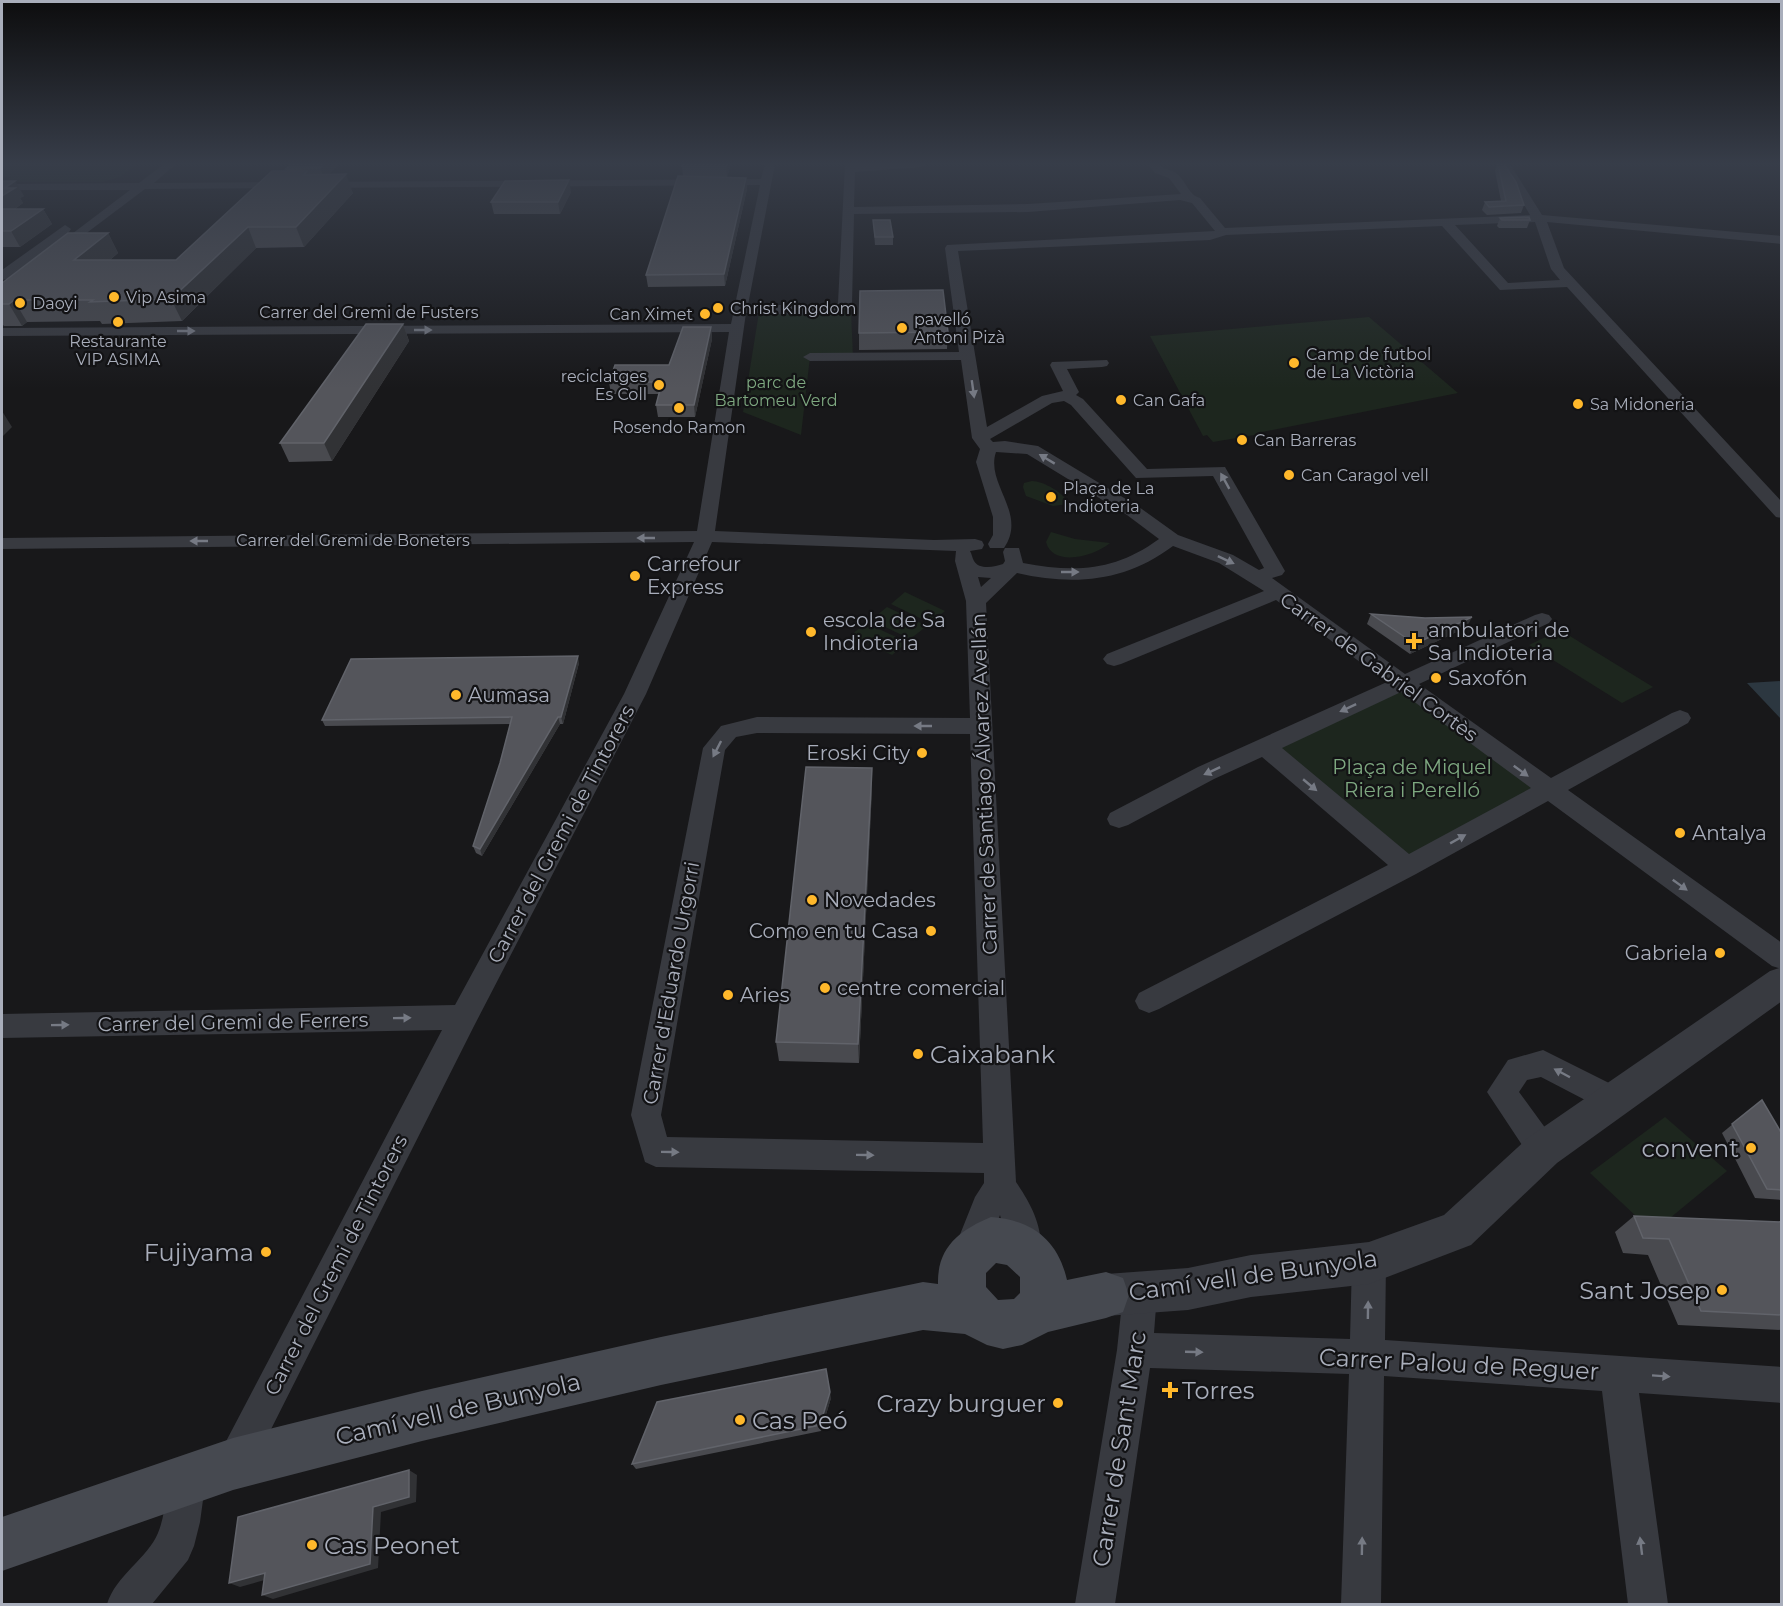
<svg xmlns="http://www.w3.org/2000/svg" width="1783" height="1606" font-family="Montserrat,sans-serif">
<rect width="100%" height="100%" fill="#18181a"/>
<!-- green -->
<g fill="#1d261e">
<polygon points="2,164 138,164 120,177 102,182 5,182 11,177 2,177"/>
<polygon points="851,311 853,357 810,357 801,435 743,412 759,312"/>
<polygon points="1369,317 1458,393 1262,432 1266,433 1213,442 1207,435 1203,436 1150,336"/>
<path d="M1032 481C1043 481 1065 493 1068 504L1053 506 1026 496 1023 487 1024 483Z"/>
<path d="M1051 532 1075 539 1110 543C1095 556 1053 568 1046 542Z"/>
<polygon points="905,592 945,611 930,623 891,604"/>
<polygon points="887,607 927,626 910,639 871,620"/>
<polygon points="866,623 907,642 892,655 851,635"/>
<polygon points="1560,630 1653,687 1622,703 1529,645"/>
<polygon points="1401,683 1548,790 1407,867 1266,747"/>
<polygon points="1665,1117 1727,1171 1653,1232 1590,1173"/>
</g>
<!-- water -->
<polygon fill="#2c3740" points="1781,681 1782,681 1781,719 1747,683"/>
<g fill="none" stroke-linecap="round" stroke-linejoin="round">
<!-- minor -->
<g fill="#383a40" fill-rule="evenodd">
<path d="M164 164H176L154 183 761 179 765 164H775L748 305H833L838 303 845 164H926L921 167 855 172 854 207 1028 204 1181 194 1169 178 1155 173 1148 164H1159C1164 170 1170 169 1176 173 1186 180 1188 195 1200 198L1225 228 1530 215 1500 164H1510L1542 215 1782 236V244L1547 222 1564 268 1782 502V518L1776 517 1567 287 1500 290 1442 226 1226 235 1210 240 958 251 987 427 1042 396 1063 391 1050 365 1052 362 1107 360 1109 363 1107 366 1102 367 1067 369 1079 392 1076 395 1083 399 1147 469 1225 467 1285 571 1282 575 1272 578 1405 674 1535 615 1542 613 1549 615 1552 619 1549 623 1419 684 1551 778 1672 713 1680 710 1688 713 1691 718 1688 723 1568 790 1782 943V969L1772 966 1548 801 1416 874 1159 1009 1149 1013 1139 1009 1135 1001 1139 993 1388 865 1262 757 1214 779 1128 825 1119 828 1110 825 1107 819 1110 813 1198 767 1387 682 1276 600 1121 664 1114 666 1107 664 1103 659 1107 654 1264 591 1219 563 1173 546C1125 582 1074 586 1017 573L986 603 1016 1182C1031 1204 1048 1234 1037 1261L1025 1266 1013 1261 1000 1215 982 1264 970 1269 958 1264 953 1252 975 1197 984 1183V1173L656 1167 645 1162 631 1115 703 748 721 726 757 717 970 718 966 601 955 561 956 551 712 542 646 694 474 1026 248 1475 235 1481 222 1475 216 1462 222 1449 442 1030 2 1038V1014L455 1005 624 694 694 542 2 549V538L697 531 729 332 2 336V328L731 324 760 185 145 189 56 256 50 252 52 249 130 190H2V184L139 183ZM1180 200 1192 203 1215 231 947 245 945 248 959 352 810 353 803 357 810 361 961 360 972 438 980 449 976 462 993 517V535L988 544 990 548H1004C1028 513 985 484 996 452L1027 454 1127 515 1159 539C1115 571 1076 573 1023 563L1019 548H1005L1003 552 1005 561 1003 564C995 567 979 570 974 561 972 558 972 554 970 551L982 549 984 545 982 541 975 539 934 540 715 531 746 313C768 313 838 320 852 305L854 214 1028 212ZM1535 222 1551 269 1560 280 1508 283 1455 225ZM1064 401 1071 405 1136 478 1213 476 1264 568 1259 570 1233 555 1178 535 1139 507 1038 446 1005 441 993 442 990 439 1052 403ZM978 577 991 578 981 587ZM1401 692 1531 788 1409 854 1282 748ZM757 733 970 734 983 1143 667 1137 661 1115 725 750 736 737Z"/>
<polygon points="65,225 71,229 69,232 7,279 2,280 2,270"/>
<polygon points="1543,1050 1625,1091 1629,1101 1625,1111 1614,1115 1541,1077 1527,1080 1519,1092 1554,1140 1559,1150 1554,1160 1543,1165 1532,1160 1487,1092 1508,1060"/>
<polygon points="1369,1246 1381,1251 1386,1263 1385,1340 1782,1367 1782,1403 1639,1393 1668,1604 1628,1604 1602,1391 1384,1376 1381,1604 1341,1604 1349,1374 1150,1368 1115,1604 1075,1604 1117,1350 1123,1294 1128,1282 1140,1277 1152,1282 1157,1294 1154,1333 1350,1339 1352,1263 1357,1251"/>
<path d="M187 1459 200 1465 206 1478 200 1522 194 1546 188 1560 152 1604H107C116 1575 148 1558 158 1533 167 1511 165 1487 174 1465Z"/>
</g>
<!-- tertiary -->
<polygon fill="#383a40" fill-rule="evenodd" points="1782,967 1782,1001 1557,1163 1471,1245 1369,1284 1251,1297 1188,1310 1106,1316 1091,1310 1085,1295 1091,1280 1106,1274 1188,1268 1251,1255 1369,1242 1444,1215 1529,1137 1770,971"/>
<!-- secondary -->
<path fill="#464950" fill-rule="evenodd" d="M991 1217C1032 1220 1058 1240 1067 1280L1106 1272 1123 1278 1129 1295 1123 1312 1106 1318 1048 1332 1022 1345 1003 1349 987 1345 965 1334 923 1330 661 1385 422 1441 233 1490 2 1571V1517L233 1438 422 1391 661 1337 923 1282 938 1284C937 1247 960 1230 991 1217ZM996 1263 1007 1265 1020 1277V1293L1014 1299 998 1300 986 1287V1273Z"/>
</g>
<!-- wall -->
<g fill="#494a4f">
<polygon points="339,164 329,174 353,193 304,247 256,248 182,321 102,324 100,321 27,322 22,326 4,326 2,324 2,283 108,233 118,253 110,260 176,260 287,171 286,169"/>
<polygon points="731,164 727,177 708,177 746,178 747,189 725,286 648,287 646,275 683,177 682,166"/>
<polygon points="1497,164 1524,205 1521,213 1487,215 1482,210 1485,202 1501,201 1495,171"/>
<polygon points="2,181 24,196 20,198 23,203 15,209 43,209 52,224 20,247 2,247"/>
<polygon points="571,192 560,214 494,214 491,202"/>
<polygon points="1500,218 1530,220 1527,228 1499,228 1497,226"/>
<polygon points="873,220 893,237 893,245 875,245"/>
<polygon points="403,324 409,341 332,461 289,462 280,443"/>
<polygon points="711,327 712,339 695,417 658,417 656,405 659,394 611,394 609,382 669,365"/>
<polygon points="948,332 947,349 859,350 859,333"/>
<polygon points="1371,614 1425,618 1467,627 1410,654 1367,624"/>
<polygon points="579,663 563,724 560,724 482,856 476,853 473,846 500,763 510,724 325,726 322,720"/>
<polygon points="872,768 872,788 859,1063 779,1061 776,1042"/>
<polygon points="1762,1100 1782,1134 1782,1200 1755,1198 1722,1133"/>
<polygon points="1634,1216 1782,1222 1782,1330 1678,1325 1648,1255 1623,1253 1615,1232"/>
<polygon points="831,1398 821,1431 636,1469 632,1464"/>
</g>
<!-- shaded-wall -->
<g fill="#313235">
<polygon points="324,164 339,164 324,180 320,168"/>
<polygon points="727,164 731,164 727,177 726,166"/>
<polygon points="346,174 353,193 304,247 296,227"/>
<polygon points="746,178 747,189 725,286 724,274"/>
<polygon points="569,180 571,192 560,214 558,202"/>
<polygon points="15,181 24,196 20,198 23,203 2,218 2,196 5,188"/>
<polygon points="43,209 52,224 20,247 11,231"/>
<polygon points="248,227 256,248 182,321 171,299"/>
<polygon points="108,233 118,253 85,281 74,260"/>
<polygon points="14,300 27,322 22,326 9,304"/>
<polygon points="403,324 409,341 332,461 324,443"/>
<polygon points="711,327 712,339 695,417 694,405"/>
<polygon points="2,411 12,427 2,437"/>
<polygon points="1472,617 1467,627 1410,654 1415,644"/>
<polygon points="578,656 579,663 563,724 561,717"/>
<polygon points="558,717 560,724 482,856 480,849"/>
<polygon points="872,768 872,788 859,1063 858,1044"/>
<polygon points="830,1392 831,1398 821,1431 820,1425"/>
<polygon points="409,1470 417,1475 416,1502 381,1512 378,1568 273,1599 262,1595 373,1507"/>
<polygon points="265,1573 275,1577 240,1587 229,1583"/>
</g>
<!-- building -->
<g fill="#54555b" stroke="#61636a" stroke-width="1.5">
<polygon points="291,164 324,164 320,168 286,169"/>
<polygon points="683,164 727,164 726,166 682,166"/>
<polygon points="1498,164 1504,164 1516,182 1524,205 1489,207 1485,202 1506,201"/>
<polygon points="272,171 307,171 304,175 346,174 296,227 248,227 171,299 90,302 93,300 14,300 9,304 2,304 2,283 68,233 108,233 74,260 176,260"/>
<polygon points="678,176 746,178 724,274 646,275"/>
<polygon points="569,180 558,202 491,202 505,181"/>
<polygon points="2,181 15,181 5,188 15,188 2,196"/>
<polygon points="2,209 43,209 11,231 2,231"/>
<polygon points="1529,217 1530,220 1502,220 1500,218"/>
<polygon points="873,220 890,220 893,237 875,237"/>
<polygon points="943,290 948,332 859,333 860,291"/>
<polygon points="366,324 403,324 324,443 280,443"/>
<polygon points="683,327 711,327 694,405 656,405 662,382 609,382 615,365 669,365"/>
<polygon points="1371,614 1425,618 1472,617 1415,644"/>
<polygon points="578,656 561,717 558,717 480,849 473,846 500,763 512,717 322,720 351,659"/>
<polygon points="806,767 872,768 858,1044 776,1042"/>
<polygon points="1762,1100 1782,1134 1782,1190 1767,1189 1732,1124"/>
<polygon points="1634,1216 1782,1222 1782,1315 1701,1311 1669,1239 1643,1238"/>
<polygon points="826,1369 830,1392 820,1425 632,1464 657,1402"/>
<polygon points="409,1470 409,1497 373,1507 370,1564 262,1595 265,1573 229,1583 238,1517"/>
</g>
<!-- one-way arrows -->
<defs><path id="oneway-solid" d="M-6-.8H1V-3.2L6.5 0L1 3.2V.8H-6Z" transform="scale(1.5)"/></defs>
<g fill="#767a84">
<use href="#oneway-solid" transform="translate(423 330)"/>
<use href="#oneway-solid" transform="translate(186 331)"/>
<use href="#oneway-solid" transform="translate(973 389) rotate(82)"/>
<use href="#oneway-solid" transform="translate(1047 459) rotate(-149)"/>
<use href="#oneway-solid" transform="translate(1225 481) rotate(-119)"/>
<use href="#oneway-solid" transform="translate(646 538) rotate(180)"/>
<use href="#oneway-solid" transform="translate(199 541) rotate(180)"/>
<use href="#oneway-solid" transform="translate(1226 560) rotate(25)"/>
<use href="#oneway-solid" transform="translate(1070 572)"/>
<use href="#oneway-solid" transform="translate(1348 708) rotate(155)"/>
<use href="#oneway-solid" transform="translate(923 726) rotate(-180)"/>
<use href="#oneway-solid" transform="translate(717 749) rotate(117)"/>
<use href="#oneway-solid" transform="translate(1212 771) rotate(155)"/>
<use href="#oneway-solid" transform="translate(1521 771) rotate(36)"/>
<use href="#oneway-solid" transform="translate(1310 785) rotate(40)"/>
<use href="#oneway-solid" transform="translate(1458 839) rotate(-29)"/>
<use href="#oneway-solid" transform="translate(1680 885) rotate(36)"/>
<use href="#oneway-solid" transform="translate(402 1018) rotate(-1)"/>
<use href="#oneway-solid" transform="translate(60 1025) rotate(-1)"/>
<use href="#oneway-solid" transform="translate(1562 1073) rotate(-152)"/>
<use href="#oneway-solid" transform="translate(670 1152) rotate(1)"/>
<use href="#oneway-solid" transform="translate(865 1155) rotate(1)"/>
<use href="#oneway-solid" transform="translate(1368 1310) rotate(-89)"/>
<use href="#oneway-solid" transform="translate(1194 1352) rotate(2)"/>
<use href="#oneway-solid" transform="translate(1661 1376) rotate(4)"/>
<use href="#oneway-solid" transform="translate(1362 1546) rotate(-89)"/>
<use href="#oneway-solid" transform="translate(1641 1546) rotate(-97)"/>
</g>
<!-- sky -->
<linearGradient id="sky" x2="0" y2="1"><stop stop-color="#0d0d0e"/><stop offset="0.42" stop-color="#373d49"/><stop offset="1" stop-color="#373d49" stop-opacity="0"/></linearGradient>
<rect width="1783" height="389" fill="url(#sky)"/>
<!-- markers -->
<g fill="#ffb82b" stroke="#131315" stroke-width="2">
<circle cx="114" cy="297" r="6"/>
<circle cx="20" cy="303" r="6"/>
<circle cx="718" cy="308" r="6"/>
<circle cx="705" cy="314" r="6"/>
<circle cx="118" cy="322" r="6"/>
<circle cx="902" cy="328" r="6"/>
<circle cx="1294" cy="363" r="6"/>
<circle cx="659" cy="385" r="6"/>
<circle cx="1121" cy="400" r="6"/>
<circle cx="1578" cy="404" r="6"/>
<circle cx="679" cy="408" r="6"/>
<circle cx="1242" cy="440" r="6"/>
<circle cx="1289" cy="475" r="6"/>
<circle cx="1051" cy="497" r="6"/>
<circle cx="635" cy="576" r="6"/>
<circle cx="811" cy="632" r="6"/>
<path d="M1411 632h6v6h6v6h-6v6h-6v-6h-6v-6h6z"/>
<circle cx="1436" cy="678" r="6"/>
<circle cx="456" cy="695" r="6"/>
<circle cx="922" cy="753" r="6"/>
<circle cx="1680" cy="833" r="6"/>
<circle cx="812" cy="900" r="6"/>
<circle cx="931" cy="931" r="6"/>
<circle cx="1720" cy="953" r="6"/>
<circle cx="825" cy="988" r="6"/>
<circle cx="728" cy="995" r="6"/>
<circle cx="918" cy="1054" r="6"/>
<circle cx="1751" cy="1148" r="6"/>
<circle cx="266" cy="1252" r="6"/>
<circle cx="1722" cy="1290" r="6"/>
<path d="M1167 1381h6v6h6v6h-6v6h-6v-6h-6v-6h6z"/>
<circle cx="1058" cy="1403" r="6"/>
<circle cx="740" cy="1420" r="6"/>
<circle cx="312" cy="1545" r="6"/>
</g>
<g text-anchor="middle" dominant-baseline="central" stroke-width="4.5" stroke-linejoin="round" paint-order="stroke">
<!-- far-poi labels -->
<g font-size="16" fill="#a9aebb" stroke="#131315" text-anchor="start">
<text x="126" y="297">Vip Asima</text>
<text x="32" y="303">Daoyi</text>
<text x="730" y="308">Christ Kingdom</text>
<text x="693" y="314" text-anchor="end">Can Ximet</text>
<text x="914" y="319">pavelló<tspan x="914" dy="18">Antoni Pizà</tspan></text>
<text x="118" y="341" text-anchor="middle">Restaurante<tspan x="118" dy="18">VIP ASIMA</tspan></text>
<text x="1306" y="354">Camp de futbol<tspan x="1306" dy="18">de La Victòria</tspan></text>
<text x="647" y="376" text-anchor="end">reciclatges<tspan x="647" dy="18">Es Coll</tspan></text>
<text x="1133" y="400">Can Gafa</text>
<text x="1590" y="404">Sa Midoneria</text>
<text x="679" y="427" text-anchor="middle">Rosendo Ramon</text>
<text x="1254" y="440">Can Barreras</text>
<text x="1301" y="475">Can Caragol vell</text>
<text x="1063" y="488">Plaça de La<tspan x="1063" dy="18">Indioteria</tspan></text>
</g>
<!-- far-street labels -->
<g font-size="16" fill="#a9aebb" stroke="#131315">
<text x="369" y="312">Carrer del Gremi de Fusters</text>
<text x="353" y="540">Carrer del Gremi de Boneters</text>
</g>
<!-- far-park labels -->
<g font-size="16" fill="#7ea880" stroke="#131315">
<text x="776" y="382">parc de<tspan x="776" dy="18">Bartomeu Verd</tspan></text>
</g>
<!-- poi labels -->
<g font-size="20" fill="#a9aebb" stroke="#131315" text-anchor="start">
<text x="647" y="564">Carrefour<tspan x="647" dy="23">Express</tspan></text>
<text x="823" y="620">escola de Sa<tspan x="823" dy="23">Indioteria</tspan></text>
<text x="1428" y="630">ambulatori de<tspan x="1428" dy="23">Sa Indioteria</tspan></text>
<text x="1448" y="678">Saxofón</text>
<text x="468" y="695">Aumasa</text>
<text x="910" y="753" text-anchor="end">Eroski City</text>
<text x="1692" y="833">Antalya</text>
<text x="824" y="900">Novedades</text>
<text x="919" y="931" text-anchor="end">Como en tu Casa</text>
<text x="1708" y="953" text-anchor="end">Gabriela</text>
<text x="837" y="988">centre comercial</text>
<text x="740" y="995">Aries</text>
</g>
<!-- street labels -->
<g font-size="20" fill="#a9aebb" stroke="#131315">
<text transform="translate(1379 667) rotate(36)">Carrer de Gabriel Cortès</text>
<text transform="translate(984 784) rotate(-92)">Carrer de Santiago Álvarez Avellán</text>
<text transform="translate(561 834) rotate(-62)">Carrer del Gremi de Tintorers</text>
<text transform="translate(671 983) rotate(-80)">Carrer d'Eduardo Urgorri</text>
<text transform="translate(233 1022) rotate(-1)">Carrer del Gremi de Ferrers</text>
<text transform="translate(336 1265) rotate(-63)">Carrer del Gremi de Tintorers</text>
</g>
<!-- park labels -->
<g font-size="20" fill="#7ea880" stroke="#131315">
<text x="1412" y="767">Plaça de Miquel<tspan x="1412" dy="23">Riera i Perelló</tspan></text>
</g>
<!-- near-poi labels -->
<g font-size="24" fill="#a9aebb" stroke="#131315" text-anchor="start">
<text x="930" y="1054">Caixabank</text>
<text x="1739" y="1148" text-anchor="end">convent</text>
<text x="254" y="1252" text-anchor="end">Fujiyama</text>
<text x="1710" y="1290" text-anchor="end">Sant Josep</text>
<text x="1182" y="1390">Torres</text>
<text x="1046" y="1403" text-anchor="end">Crazy burguer</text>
<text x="752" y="1420">Cas Peó</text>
<text x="324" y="1545">Cas Peonet</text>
</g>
<!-- near-street labels -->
<g font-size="24" fill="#a9aebb" stroke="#131315">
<text transform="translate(1253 1275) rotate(-8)">Camí vell de Bunyola</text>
<text transform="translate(1459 1364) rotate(3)">Carrer Palou de Reguer</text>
<text transform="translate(458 1409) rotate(-13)">Camí vell de Bunyola</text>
<text transform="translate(1119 1449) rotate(-81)">Carrer de Sant Marc</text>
</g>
</g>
<!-- border -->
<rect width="1783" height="1606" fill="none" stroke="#a9aebb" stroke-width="6"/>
</svg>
